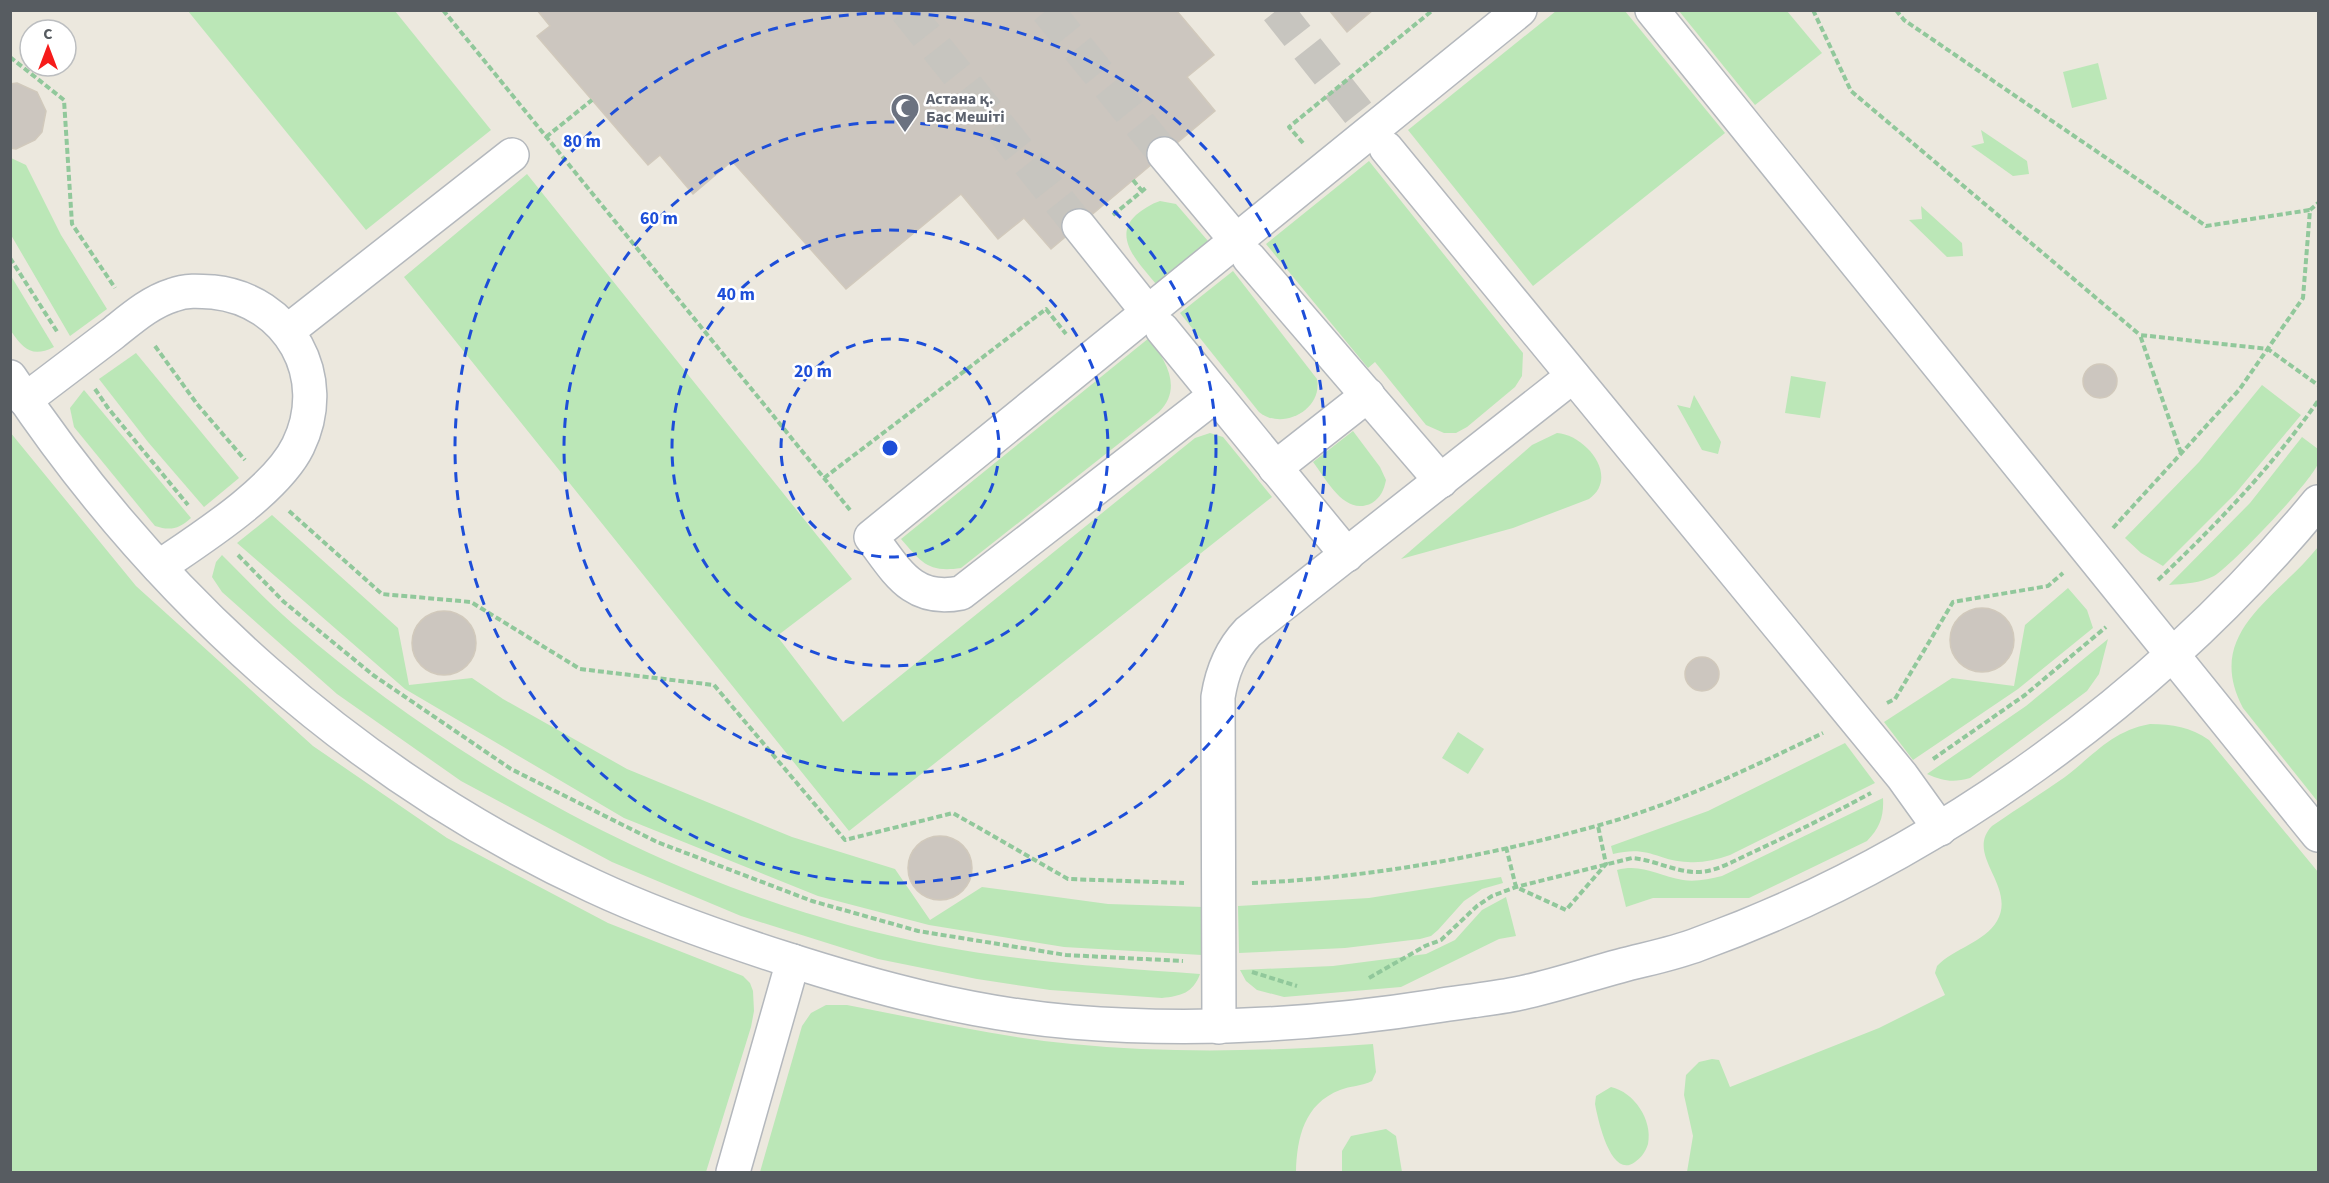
<svg xmlns="http://www.w3.org/2000/svg" width="2329" height="1183" font-family="'Source Sans 3',sans-serif">
<rect width="100%" height="100%" fill="#ece8de"/>
<!-- green -->
<g fill="#bbe7b7">
<polygon points="188,11 395,11 491,130 366,230"/>
<polygon points="1625,11 1725,133 1533,286 1408,130 1556,11"/>
<polygon points="1679,11 1787,11 1822,53 1755,105"/>
<polygon points="2098,63 2107,99 2072,108 2063,72"/>
<polygon points="1981,130 2027,161 2029,174 2013,176 1971,146 1984,143"/>
<polygon points="11,158 26,165 61,235 107,309 70,336 11,235"/>
<polygon points="1369,161 1523,353 1522,376 1515,387 1467,427 1456,433 1444,433 1426,425 1375,362 1368,368 1266,244"/>
<polygon points="527,174 852,579 777,636 843,722 1195,438 1210,433 1223,437 1272,497 849,831 404,277"/>
<path d="M1160 201 1176 204 1208 241 1156 284C1141 265 1111 238 1136 215 1143 209 1151 204 1160 201Z"/>
<polygon points="1921,206 1962,243 1963,256 1947,257 1909,220 1922,219"/>
<path d="M1233 271 1317 379C1323 410 1282 431 1259 412L1180 313Z"/>
<path d="M11 276 54 347C32 358 23 349 11 331Z"/>
<path d="M1149 338C1166 361 1183 388 1159 412L961 568C928 573 921 562 901 539Z"/>
<polygon points="136,353 239,478 204,507 148,442 99,379"/>
<polygon points="1791,376 1826,382 1820,418 1785,413"/>
<polygon points="2262,385 2301,415 2235,494 2163,566 2141,553 2125,538 2199,462"/>
<path d="M84 390 191 518C179 529 170 531 155 526L74 427 70 408Z"/>
<polygon points="1694,395 1721,442 1718,454 1702,450 1677,405 1690,408"/>
<path d="M1353 431 1380 467 1386 480C1384 490 1381 497 1372 503 1345 517 1327 480 1313 462Z"/>
<polygon points="10,432 136,586 313,746 447,838 608,923 743,976 750,983 753,991 754,1011 751,1027 706,1172 11,1172"/>
<path d="M1557 433C1586 435 1620 477 1589 499L1513 528 1401 559 1532 445Z"/>
<path d="M2302 437 2318 449C2318 453 2320 459 2318 463 2315 478 2230 567 2214 576 2201 583 2184 584 2169 585L2250 503Z"/>
<polygon points="272,515 398,628 409,685 472,678 503,699 627,769 792,837 895,869 930,920 982,887 1108,904 1204,907 1202,955 1064,947 929,925 818,896 624,818 405,689 237,543"/>
<path d="M2318 547V802L2243 708C2203 632 2277 599 2318 547Z"/>
<path d="M222 555C245 578 268 602 293 624 475 781 701 901 939 946 1025 962 1113 968 1200 974 1193 993 1181 996 1162 998L1050 990 977 979 878 959 741 916 612 862 461 781 337 694 222 592 212 577 216 562Z"/>
<polygon points="2068,588 2087,610 2093,628 2018,689 1913,760 1884,722 1952,678 2014,686 2025,625"/>
<path d="M2108 639 2099 674 2087 691 1970 778C1953 783 1943 781 1927 774L2026 706Z"/>
<path d="M2150 724C2173 724 2190 727 2209 740L2318 872V1172H1687L1693 1136 1684 1095 1686 1075 1699 1062 1712 1059 1719 1060 1730 1087 1879 1028 1945 995 1935 973 1937 966C1953 949 1985 942 1997 921 2017 886 1964 855 1992 826 2016 809 2041 794 2065 777 2095 754 2112 731 2150 724Z"/>
<polygon points="1458,732 1484,749 1468,774 1442,758"/>
<path d="M1845 743 1875 783 1730 855C1716 860 1702 863 1688 862 1657 861 1650 845 1613 854L1611 846 1708 811Z"/>
<path d="M1883 798C1884 816 1880 828 1867 841L1749 898H1653L1626 907 1617 870C1642 863 1658 876 1683 880 1696 882 1709 879 1722 876Z"/>
<polygon points="1501,877 1503,883 1482,889 1464,901 1438,930 1431,936 1420,939 1345,948 1239,953 1238,906 1369,898"/>
<polygon points="1506,897 1516,936 1499,939 1401,987 1284,997 1257,990 1246,981 1240,970 1333,966 1426,954 1455,940 1482,910"/>
<path d="M826 1005H847C922 1019 996 1037 1072 1044 1173 1054 1273 1051 1373 1044L1376 1072 1372 1081C1362 1086 1350 1086 1340 1090 1304 1104 1297 1138 1296 1172H760L802 1026 811 1013Z"/>
<path d="M1611 1087C1634 1092 1653 1120 1648 1144 1646 1151 1641 1158 1635 1162 1611 1180 1598 1120 1595 1104L1596 1096Z"/>
<polygon points="1386,1129 1396,1136 1402,1172 1342,1172 1342,1151 1351,1136"/>
</g>
<!-- building -->
<g fill="#ccc6bf" stroke="#d1c9bc" stroke-width="1.5">
<polygon points="537,10 1176,10 1214,55 1187,77 1215,111 1051,249 1024,218 998,239 961,194 846,289 732,161 693,194 660,155 648,165 537,36 550,26"/>
<polygon points="1329,10 1373,10 1347,32"/>
<polygon points="17,83 37,92 46,111 42,132 35,140 16,149 10,148 10,84"/>
<circle cx="2100" cy="381" r="17"/>
<circle cx="1982" cy="640" r="32"/>
<circle cx="444" cy="643" r="32"/>
<circle cx="1702" cy="674" r="17"/>
<circle cx="940" cy="868" r="32"/>
</g>
<g fill="none" stroke-linecap="round" stroke-linejoin="round">
<!-- minor-tunnel -->
<g stroke="#c7c5bf" stroke-width="33" stroke-dasharray="33 16" stroke-linecap="butt">
<polyline points="906,10 1079,226"/>
<polyline points="1047,10 1164,154"/>
<polyline points="1277,10 1386,148"/>
</g>
<!-- minor casing -->
<g stroke="#b4b8bd" stroke-width="36">
<g id="minor">
<polyline points="1652,10 2318,835"/>
<polyline points="1386,148 1902,776 1940,829"/>
<polyline points="1164,154 1225,227"/>
<polyline points="1079,226 1138,300"/>
<polyline points="1249,258 1441,481"/>
<polyline points="1162,329 1347,555"/>
<polyline points="289,330 512,155"/>
<path d="M10 377C154 595 355 776 593 886 655 915 718 937 783 958 876 988 974 1014 1072 1022 1194 1032 1315 1025 1436 1006 1462 1002 1490 999 1516 994 1551 987 1586 975 1620 966 1646 959 1673 954 1699 944 1936 858 2158 696 2318 502"/>
<path d="M1216 395 961 593C912 603 897 571 871 537L1520 10"/>
<path d="M25 400C54 378 83 356 112 334 131 319 150 302 173 295 186 290 199 291 213 292 289 300 332 377 298 446 276 491 200 539 159 567"/>
<polyline points="1275,468 1368,395"/>
<path d="M1219 1027 1218 697C1222 672 1230 651 1248 632L1573 376"/>
<polyline points="733,1172 793,961"/>
</g>
</g>
<!-- path -->
<g stroke="#91c89b" stroke-width="4" stroke-dasharray="6 3" stroke-linecap="butt">
<polyline points="443,10 850,510"/>
<polyline points="1813,10 1851,91 2140,335"/>
<polyline points="1896,10 1904,20 2206,226 2310,210"/>
<polyline points="10,57 64,100 72,224 115,288"/>
<polyline points="546,137 592,100"/>
<polyline points="1303,143 1289,127 1433,10"/>
<polyline points="1133,180 1142,191"/>
<polyline points="1113,215 1147,187"/>
<polyline points="10,258 58,333"/>
<polyline points="155,346 197,404 245,460"/>
<polyline points="95,389 108,408 188,505"/>
<polyline points="2181,453 2140,335 2268,349 2318,385"/>
<polyline points="824,478 1046,309 1066,334"/>
<polyline points="289,511 382,594 471,602 580,669 714,685 845,840 953,813 1068,879 1184,883"/>
<polyline points="2113,528 2239,390 2303,298 2310,210 2318,203"/>
<polyline points="238,555 284,602 373,675 511,769 657,842 812,901 918,931 1066,955 1183,961"/>
<path d="M2158 580C2218 523 2270 469 2318 401"/>
<polyline points="1887,703 1895,699 1953,602 2048,586 2063,573"/>
<polyline points="1933,759 2025,695 2106,627"/>
<polyline points="1506,847 1516,887 1566,910 1606,864 1598,826"/>
<path d="M1252 883C1367 878 1484 857 1596 826 1675 805 1750 768 1823 733"/>
<polyline points="1252,972 1297,986"/>
<path d="M1369 978 1425 946 1441 940 1477 906 1492 896 1516 887 1632 858C1656 860 1676 873 1700 872 1717 871 1736 860 1751 853 1792 834 1832 814 1871 793"/>
</g>
<!-- minor -->
<use href="#minor" stroke="#fff" stroke-width="33"/>
</g>
<!-- distance rings -->
<g fill="none" stroke="#1d4ed8" stroke-width="3" stroke-dasharray="10 8">
<circle cx="890" cy="448" r="109"/>
<circle cx="890" cy="448" r="218"/>
<circle cx="890" cy="448" r="326"/>
<circle cx="890" cy="448" r="435"/>
</g>
<!-- icons -->
<defs>
<g id="mosque-pin" transform="scale(1.5)"><path d="M0 17L-7.5 6A9.5 9.5 0 1 1 7.5 6Z" fill="#6b7280" stroke="#fff"/><path d="M3.5-4.9A6 6 0 1 0 3.5 4.9A5 5 0 1 1 3.5-4.9Z" fill="#fff"/></g>
</defs>
<g fill-rule="evenodd">
<use href="#mosque-pin" x="905" y="108"/>
</g>
<g text-anchor="middle" dominant-baseline="central" stroke-width="5" stroke-linejoin="round" paint-order="stroke">
<!-- worship labels -->
<g font-size="16" font-weight="bold" fill="#5b616d" stroke="#fff" text-anchor="start">
<text x="926" y="99">Астана қ.<tspan x="926" dy="18">Бас Мешіті</tspan></text>
</g>
</g>
<circle cx="890" cy="448" r="9" fill="#1d4ed8" stroke="#fff" stroke-width="3"/>
<g font-size="18" text-anchor="middle" font-weight="bold" fill="#1d4ed8" stroke="#fff" stroke-width="5" stroke-linejoin="round" paint-order="stroke">
<text x="582" y="147">80 m</text>
<text x="659" y="224">60 m</text>
<text x="736" y="300">40 m</text>
<text x="813" y="377">20 m</text>
</g>
<!-- border -->
<rect width="2329" height="1183" fill="none" stroke="#575c61" stroke-width="24"/>
<!-- north arrow -->
<g transform="translate(48 48)"><circle r="28" fill="#ffffff" stroke="#bcbec0" stroke-width="1.5"/>
<path d="M0-4.5L10 22L0 15L-10 22Z" fill="#f61b1a"/>
<text y="-9" font-size="16" font-weight="bold" text-anchor="middle" fill="#575c61">С</text>
</g>
</svg>
